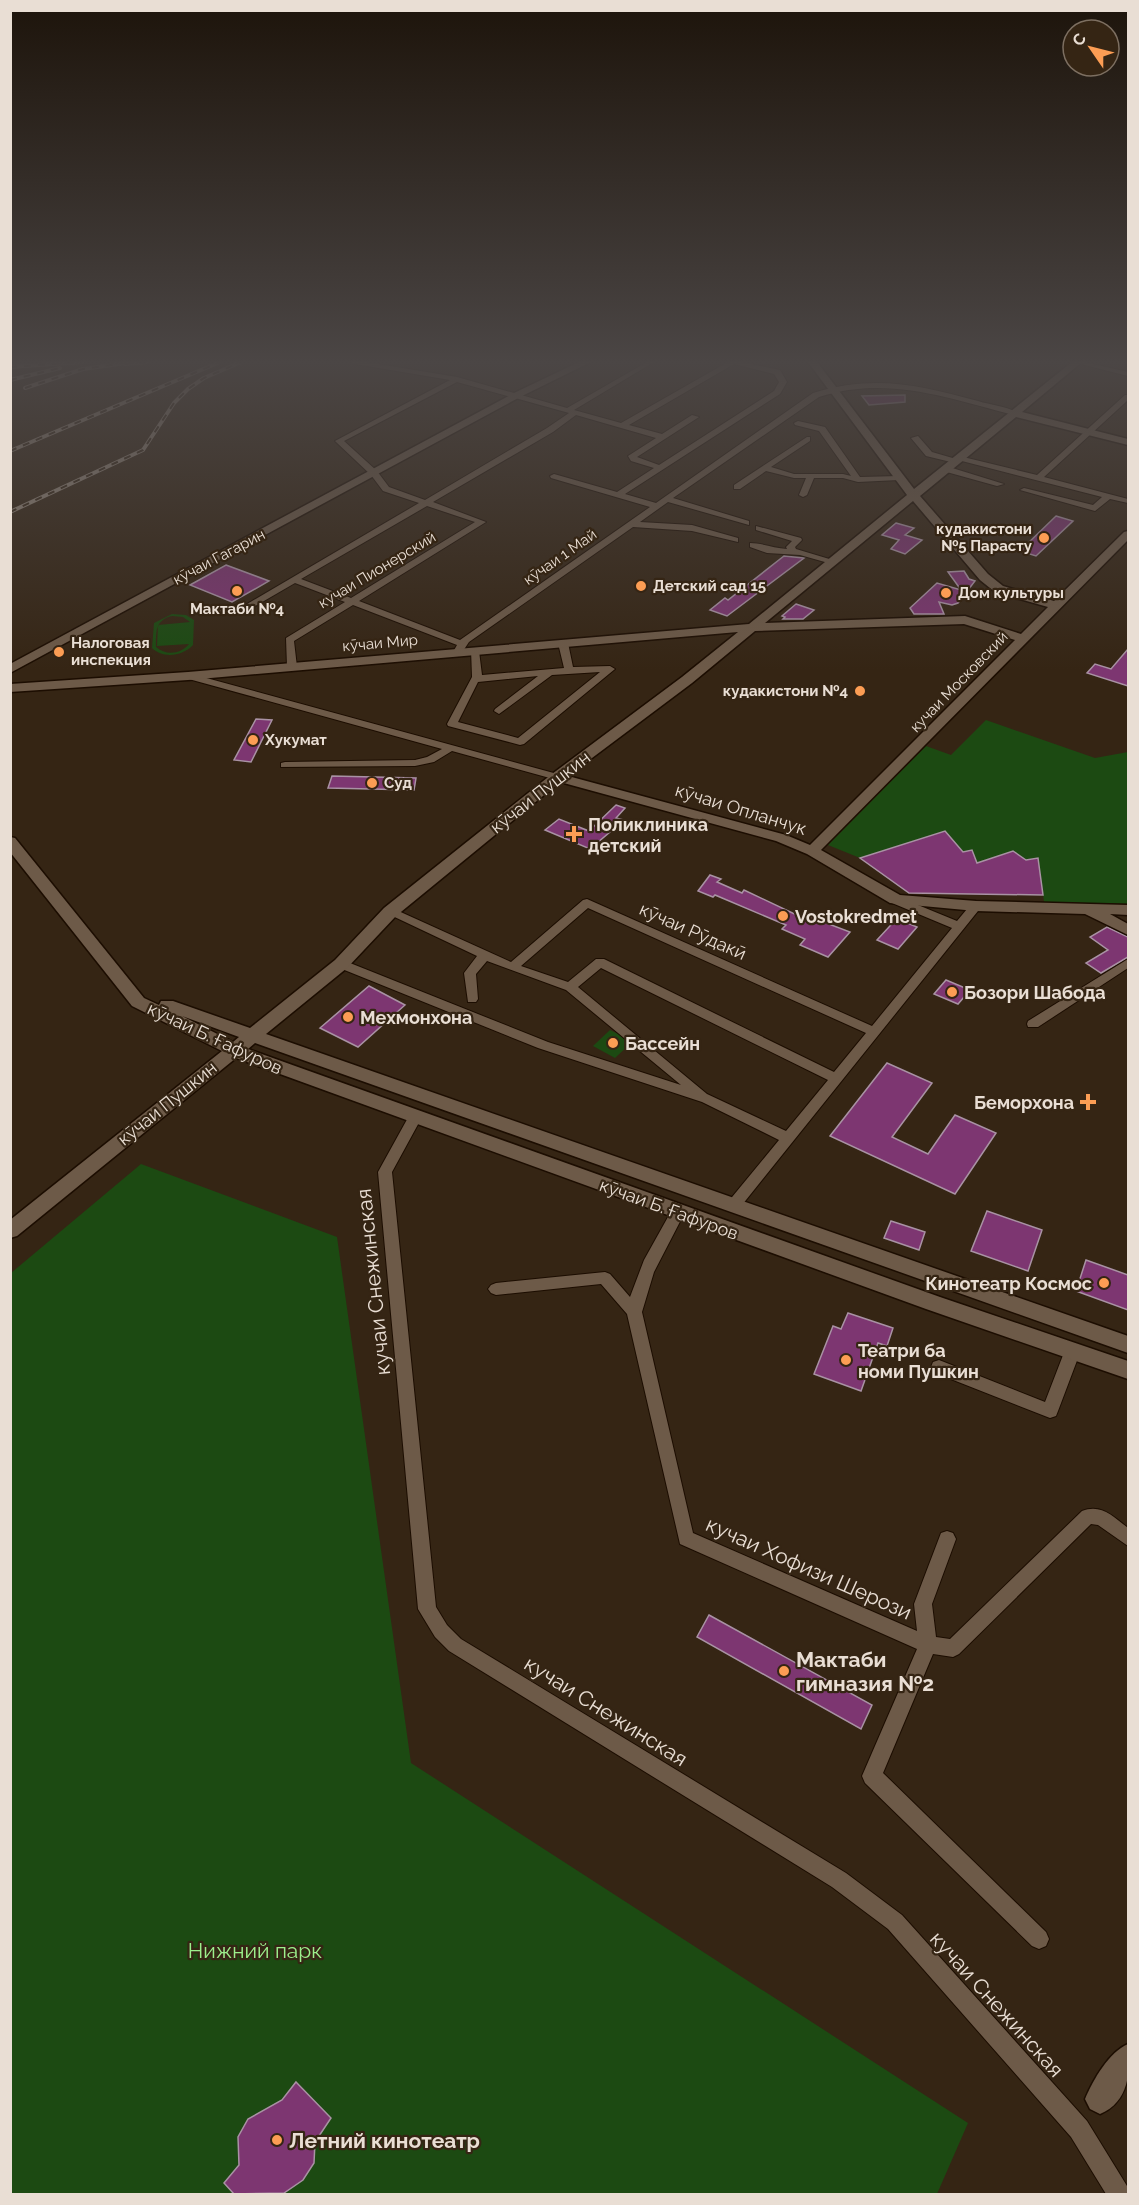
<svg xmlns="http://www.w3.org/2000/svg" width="1139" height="2205" font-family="Raleway,sans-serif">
<rect width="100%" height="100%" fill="#352514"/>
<!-- green -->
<g fill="#1c4a12" fill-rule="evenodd">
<path d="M172 614 186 615 194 620 193 645C183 656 163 659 152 648L154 623ZM172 616 183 617 190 622 158 625 157 646 189 644C181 654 166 656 156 647 156 632 155 620 172 616Z"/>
<polygon points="986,720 1095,758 1128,752 1128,904 1044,902 1038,858 1026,860 1013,851 977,863 972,850 963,852 945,831 860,858 828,845 926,746 951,755"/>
<polygon points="610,1030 633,1041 615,1058 593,1046"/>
<polygon points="141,1164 337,1237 411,1763 968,2123 937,2194 11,2194 11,1273"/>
</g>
<!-- building -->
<g fill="#7d3671" stroke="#a992a4" stroke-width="1.5">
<polygon points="905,395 905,402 869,405 862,396"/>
<polygon points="1056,516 1073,521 1036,556 1020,551"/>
<polygon points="896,523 914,528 905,535 922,540 905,554 891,549 899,540 882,535"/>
<polygon points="784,556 804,558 727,616 710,610 725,598 728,600"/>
<polygon points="226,565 269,581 232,602 190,585"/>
<polygon points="964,571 969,579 975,581 958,603 952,605 939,602 944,614 914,614 910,608 937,583 961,590 948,572"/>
<polygon points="796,604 814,610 803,619 783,619 785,617 782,616"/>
<polygon points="1128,649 1128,686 1087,673 1095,664 1111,669"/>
<polygon points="256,719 272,720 251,762 234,760"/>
<polygon points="332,776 416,778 414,790 328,788"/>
<polygon points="616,805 625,808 616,818 624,820 590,849 545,830 559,819 589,831"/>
<polygon points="945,831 963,852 972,850 977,863 1013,851 1026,860 1038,858 1043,895 909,893 860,858"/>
<polygon points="710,875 721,879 717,882 742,893 744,890 803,918 805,915 850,932 828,957 800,945 805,939 782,929 786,925 715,895 713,897 698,891"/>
<polygon points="900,915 909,918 905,922 917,927 898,949 877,940"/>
<polygon points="1107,927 1128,937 1128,957 1101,973 1086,963 1108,950 1090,937"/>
<polygon points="946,980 970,990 958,1004 934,994"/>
<polygon points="369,986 405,1005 358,1047 320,1028"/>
<polygon points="887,1063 932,1083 892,1137 928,1154 955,1115 996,1133 955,1194 830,1136"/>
<polygon points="987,1211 1042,1230 1028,1271 971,1251"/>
<polygon points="891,1221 925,1232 919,1250 884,1238"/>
<polygon points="1086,1260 1128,1275 1128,1310 1076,1291"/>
<polygon points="848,1313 893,1328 887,1346 878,1343 861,1391 814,1374 833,1326 841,1329"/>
<polygon points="709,1615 872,1705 861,1729 697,1637"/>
<polygon points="296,2082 331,2118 315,2142 314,2163 303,2180 284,2193 234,2194 224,2183 239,2165 238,2137 248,2119 282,2100"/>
</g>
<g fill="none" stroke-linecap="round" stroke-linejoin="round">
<!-- street casing -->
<g stroke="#1c0d01" stroke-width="2">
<g id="street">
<path d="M352 362H366L457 377 567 408 647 362H654L574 410 621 423 728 362H742L780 370 787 382 780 394 625 494 656 503 813 393C874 374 919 385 978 401 990 405 1007 406 1018 413L1014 415C947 398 887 375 819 397L673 498 749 521V525L668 502 640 522 692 525 738 538V542L692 531 633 527 469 642 461 654 458 655 453 652 457 645 353 605 294 641 297 667 292 670 287 667 286 638 345 602 295 583 252 608 205 615 200 612 205 609 247 604 419 503 383 491 371 475 335 441 450 380 355 364ZM734 364 774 374 779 382 774 391 659 465 637 457 699 417 692 415 662 434 629 425ZM457 382 569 413 547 428 425 500 389 487 377 471 344 441ZM576 415 656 438 628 456 631 461 654 468 617 492 554 474 550 476 551 478 650 507 460 640 359 601 486 522 433 502 553 432ZM427 506 475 522 351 598 301 579Z"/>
<polygon points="1073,362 1084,362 1128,372 1128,376"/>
<polygon points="1125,395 1128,395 1128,400 1044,477 1128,499 1128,503 1110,499 1095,511 1020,490 1024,488 1093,505 1102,497 958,460 955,463 926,456 911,438 918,436 932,452 956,459 959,456 1037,475"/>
<polygon points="798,421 825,427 860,477 899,476 903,478 899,480 858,482 843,478 814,478 807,495 803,497 799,495 806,478 794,478 766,471 740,489 734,489 734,485 807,437 810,437 810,441 771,467 794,474 843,474 851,476 819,431 795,425 794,423"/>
<polygon points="943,467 949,467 1004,484 997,486 943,471"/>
<path d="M756 526 801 538 802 540 795 547 796 549 836 561 832 564 800 555 767 553 750 547V543C761 543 774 548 787 549L786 547 792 541 756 530Z"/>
<path d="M563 640 568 643 573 667 610 666 615 669 524 744 520 745 448 726 447 724 472 677 471 649 479 651 482 675 564 668 558 643ZM600 672 518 738 458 722 478 682 538 676 495 709 494 711 499 714 552 675Z"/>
<polygon points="188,673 561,775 562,777 557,780 452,751 434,762 415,766 281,767 281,763 285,762 415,760 427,757 442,749 185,678 183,676"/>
<path d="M896 896 957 921 972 903H980L982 906 738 1210H728L726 1206 728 1202 779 1140 702 1102 538 1048 337 967 335 964 341 960 345 961 548 1042 681 1085 566 990 487 961 476 974 478 999 476 1002H468L464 973 477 956 384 912 390 908 394 909 511 962 583 900 587 899 872 1026 952 928 892 903 890 900 892 897ZM588 908 866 1033 834 1072 604 959H596L568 982 521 966ZM601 968 828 1080 786 1131 707 1094 578 987Z"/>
<polygon points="1128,959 1128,968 1038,1027 1028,1027 1027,1024 1028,1021"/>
<polygon points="415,1112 422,1117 392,1172 436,1607 447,1625 461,1639 846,1873 902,1915 1087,2121 1127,2186 1128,2194 1106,2194 1071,2137 888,1929 832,1887 449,1651 435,1637 418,1609 378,1172 410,1114"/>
<path d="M678 1206 683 1208 685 1212 654 1272 642 1312 693 1533 917 1631 914 1604 941 1533 947 1531 953 1533 956 1539 932 1604 936 1637 950 1639 1082 1511C1101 1503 1114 1517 1128 1528V1546L1098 1525 1091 1524 959 1654 953 1657 933 1654 883 1773 1046 1932 1049 1939 1046 1946 1039 1949 1032 1946 865 1783 862 1776 917 1649 680 1544 627 1314 601 1284 496 1295 491 1293 488 1289 491 1285 496 1283 605 1272 610 1274 630 1297 644 1260 673 1208Z"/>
<polygon points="1073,1343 1079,1345 1081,1350 1058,1411 1056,1416 1050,1418 933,1372 931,1367 933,1362 939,1360 1045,1402 1065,1350 1067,1345"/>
</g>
</g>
<!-- secondary casing -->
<g stroke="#1c0d01" stroke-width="3">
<g id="secondary">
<polygon points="579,362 591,362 520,397 10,673 10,664 514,393"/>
<path d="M808 362H817L914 489 1072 362H1082L1022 412 1128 439V445L1016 417 920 496 988 574 1003 586 1054 601 1124 532 1128 531V540L821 850 900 895 976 901 1128 905V915L1110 914 1128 924V935L1085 914 976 911 890 903 807 854 776 841 560 782 396 916 347 968 266 1034 1128 1336V1353L255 1043 248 1049 940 1297 1128 1361V1379L926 1309 236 1058 17 1236 10 1238V1220L222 1051 132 1006 10 852V837L15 838 144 998 159 1005 161 1001H173L250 1028 335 960 384 908 552 774 682 677 738 632 188 680 10 692V684L188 672 749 624 907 495ZM913 501 980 580 995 592 1048 607 1021 634 965 616 765 623ZM964 624 1015 640 810 845 786 835 568 776 692 683 755 631ZM182 1016 239 1037 233 1042Z"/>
<path d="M1128 2044C1131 2071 1129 2102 1100 2114L1090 2109 1085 2099C1093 2080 1109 2052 1128 2044Z"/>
</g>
</g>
<!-- street -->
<use href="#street" fill="#6d5a48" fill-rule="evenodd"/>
<!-- secondary -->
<use href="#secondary" fill="#6d5a48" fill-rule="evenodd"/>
<!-- rail casing -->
<g stroke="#9c8f82" stroke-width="4">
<g id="rail">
<polyline points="125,364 147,362"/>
<polyline points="10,367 82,362"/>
<polyline points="10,380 60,368"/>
<polyline points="25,388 83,369 133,362"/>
<polyline points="10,451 220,362"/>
<polyline points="10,512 143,450 174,403 188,389 204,378 241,362"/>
</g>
</g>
<!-- rail -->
<use href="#rail" stroke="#352514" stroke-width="2" stroke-dasharray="7" stroke-linecap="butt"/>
</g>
<!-- sky -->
<linearGradient id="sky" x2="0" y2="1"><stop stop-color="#1d140b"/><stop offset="0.54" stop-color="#4b4645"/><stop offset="1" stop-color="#4b4645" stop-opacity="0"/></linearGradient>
<rect width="1139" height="670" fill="url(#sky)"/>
<!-- markers -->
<g fill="#fc9d54" stroke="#352514" stroke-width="2">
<circle cx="1044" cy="538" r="6"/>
<circle cx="641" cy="586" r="6"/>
<circle cx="237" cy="591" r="6"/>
<circle cx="946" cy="593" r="6"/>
<circle cx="59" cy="652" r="6"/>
<circle cx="860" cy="691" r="6"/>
<circle cx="253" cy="740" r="6"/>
<circle cx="372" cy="783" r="6"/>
<path d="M571 825h6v6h6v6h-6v6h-6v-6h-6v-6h6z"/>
<circle cx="783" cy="916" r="6"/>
<circle cx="952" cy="992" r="6"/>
<circle cx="348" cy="1017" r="6"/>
<circle cx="613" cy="1043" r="6"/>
<path d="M1085 1093h6v6h6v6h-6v6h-6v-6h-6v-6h6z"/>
<circle cx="1104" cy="1283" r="6"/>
<circle cx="846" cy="1360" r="6"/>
<circle cx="784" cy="1671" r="6"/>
<circle cx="277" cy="2140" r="6"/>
</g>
<g text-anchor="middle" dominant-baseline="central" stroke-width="4.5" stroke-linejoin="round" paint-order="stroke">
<!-- far-poi labels -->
<g font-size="15" font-weight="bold" fill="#e9ded4" stroke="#352514" text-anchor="start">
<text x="1032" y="529" text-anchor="end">кудакистони<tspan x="1032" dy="17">№5 Парасту</tspan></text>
<text x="653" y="586">Детский сад 15</text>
<text x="958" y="593">Дом культуры</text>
<text x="237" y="609" text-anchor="middle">Мактаби №4</text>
<text x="71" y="643">Налоговая<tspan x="71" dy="17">инспекция</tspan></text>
<text x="848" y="691" text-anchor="end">кудакистони №4</text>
<text x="265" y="740">Хукумат</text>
<text x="384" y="783">Суд</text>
</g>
<!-- far-street labels -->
<g font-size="15" fill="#e9ded4" stroke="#352514">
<text transform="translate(219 557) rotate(-28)">кӯчаи Гагарин</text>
<text transform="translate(560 557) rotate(-35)">кӯчаи 1 Май</text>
<text transform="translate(377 570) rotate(-31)">кучаи Пионерский</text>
<text transform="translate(380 643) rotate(-5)">кӯчаи Мир</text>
<text transform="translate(959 682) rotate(-46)">кучаи Московский</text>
</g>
<!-- street labels -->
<g font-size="18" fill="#e9ded4" stroke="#352514">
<text transform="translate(540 792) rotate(-38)">кӯчаи Пушкин</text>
<text transform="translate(741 809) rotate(17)">кӯчаи Опланчук</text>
<text transform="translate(693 931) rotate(24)">кӯчаи Рӯдакӣ</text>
<text transform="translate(215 1038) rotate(25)">кӯчаи Б. Ғафуров</text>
<text transform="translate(167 1103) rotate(-39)">кӯчаи Пушкин</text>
<text transform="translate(669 1209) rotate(20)">кӯчаи Б. Ғафуров</text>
</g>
<!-- poi labels -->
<g font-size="18" font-weight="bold" fill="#e9ded4" stroke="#352514" text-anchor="start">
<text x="588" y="824">Поликлиника<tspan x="588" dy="21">детский</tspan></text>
<text x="795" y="916">Vostokredmet</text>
<text x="964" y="992">Бозори Шабода</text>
<text x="360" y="1017">Мехмонхона</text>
<text x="625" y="1043">Бассейн</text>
<text x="1074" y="1102" text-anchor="end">Беморхона</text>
<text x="1092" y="1283" text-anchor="end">Кинотеатр Космос</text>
<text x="858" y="1350">Театри ба<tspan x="858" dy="21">номи Пушкин</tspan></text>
</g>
<!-- near-street labels -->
<g font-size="21" fill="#e9ded4" stroke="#352514">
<text transform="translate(373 1282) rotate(-96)">кучаи Снежинская</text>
<text transform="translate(809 1568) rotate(24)">кучаи Хофизи Шерози</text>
<text transform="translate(606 1711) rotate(32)">кучаи Снежинская</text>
<text transform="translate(997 2004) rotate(48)">кучаи Снежинская</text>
</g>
<!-- near-poi labels -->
<g font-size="21" font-weight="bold" fill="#e9ded4" stroke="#352514" text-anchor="start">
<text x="796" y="1659">Мактаби<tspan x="796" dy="24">гимназия №2</tspan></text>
<text x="289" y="2140">Летний кинотеатр</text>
</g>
<!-- near-park labels -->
<g font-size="21" fill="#9cef8c" stroke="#352514">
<text x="255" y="1950">Нижний парк</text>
</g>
</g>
<!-- border -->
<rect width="1139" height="2205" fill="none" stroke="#e9ded4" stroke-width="24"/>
<!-- north arrow -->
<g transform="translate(1091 48) rotate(305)"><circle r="28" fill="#352514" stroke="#7d6f61" stroke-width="1.5"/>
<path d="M0-4.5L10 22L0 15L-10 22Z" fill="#fc9d54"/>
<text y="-9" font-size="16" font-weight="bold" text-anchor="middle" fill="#e9ded4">С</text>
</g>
</svg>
